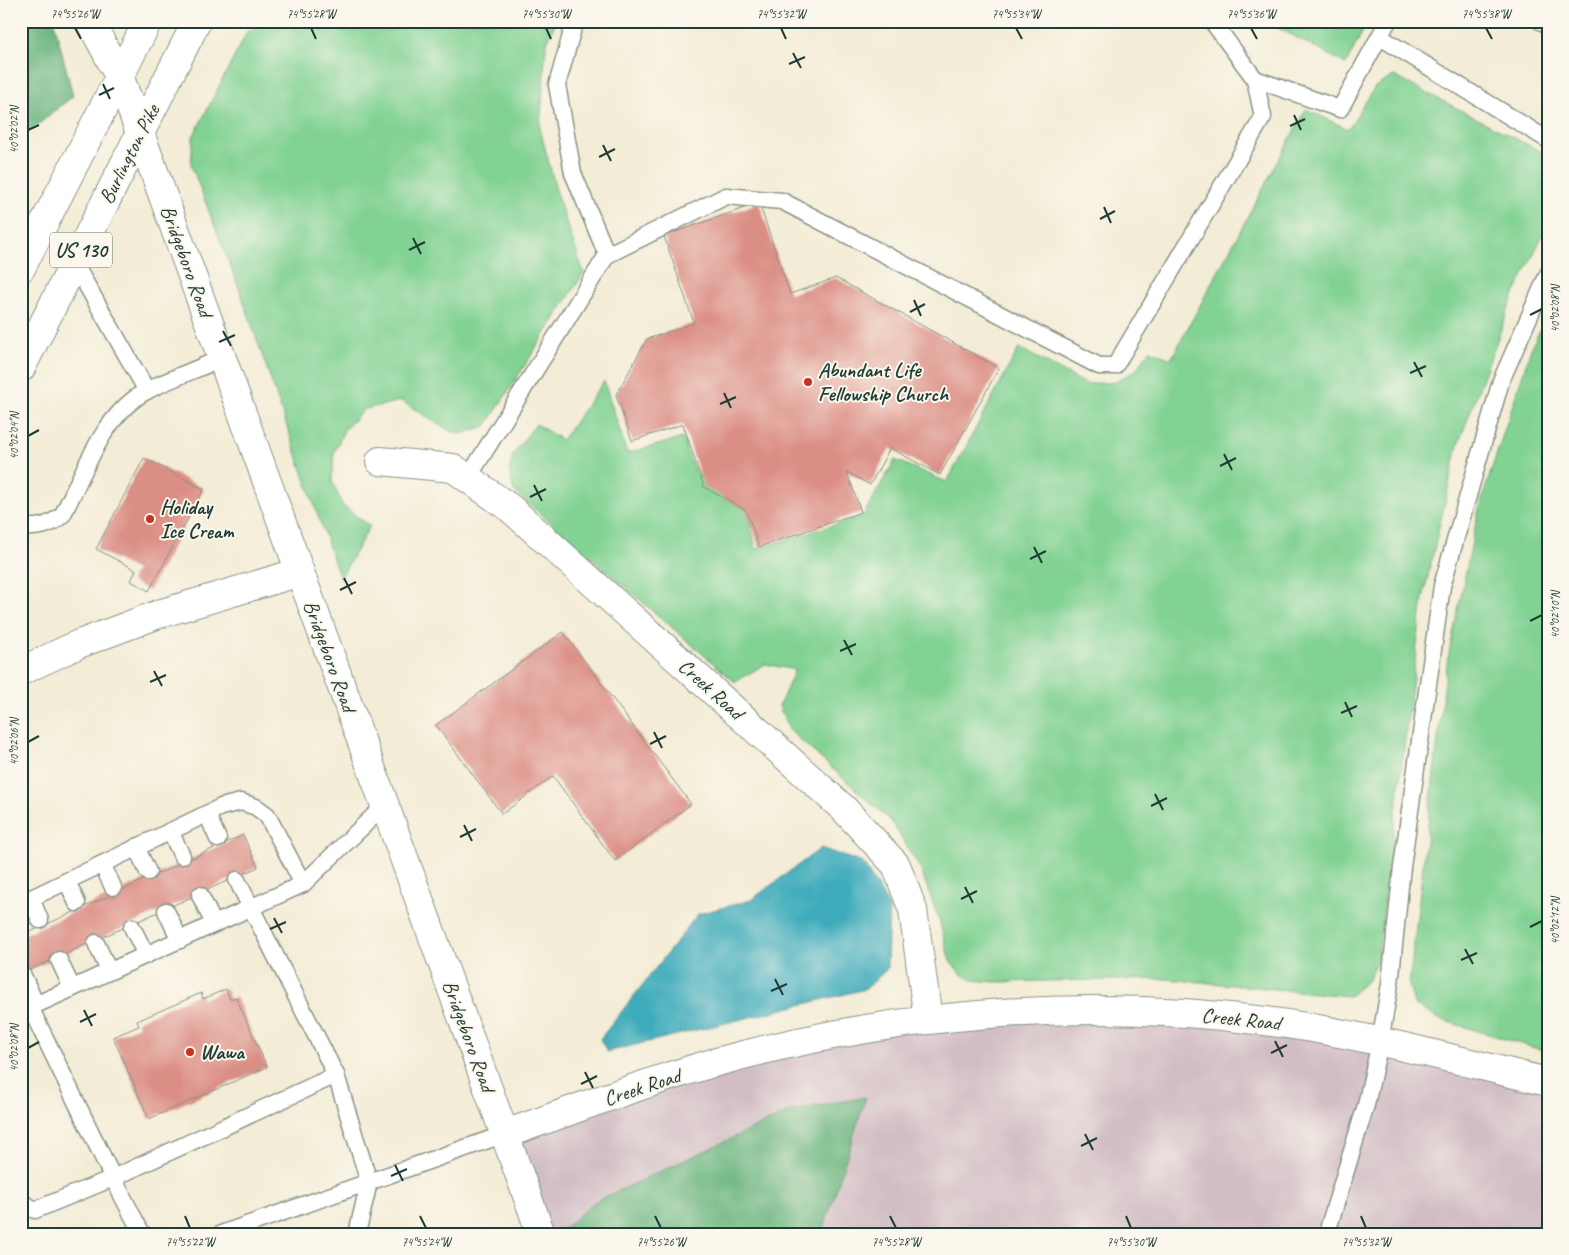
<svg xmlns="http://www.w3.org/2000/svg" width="1569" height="1255" font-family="Caveat,sans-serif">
<rect width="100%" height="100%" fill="#fbf7ec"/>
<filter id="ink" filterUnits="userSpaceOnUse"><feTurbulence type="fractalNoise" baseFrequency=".02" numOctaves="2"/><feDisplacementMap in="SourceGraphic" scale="10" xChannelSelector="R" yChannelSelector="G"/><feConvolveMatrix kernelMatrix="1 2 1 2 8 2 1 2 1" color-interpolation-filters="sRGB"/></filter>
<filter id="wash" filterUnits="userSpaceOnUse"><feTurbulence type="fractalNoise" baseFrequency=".0096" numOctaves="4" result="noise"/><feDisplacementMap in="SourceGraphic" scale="20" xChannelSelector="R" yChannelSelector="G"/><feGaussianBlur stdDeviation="1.12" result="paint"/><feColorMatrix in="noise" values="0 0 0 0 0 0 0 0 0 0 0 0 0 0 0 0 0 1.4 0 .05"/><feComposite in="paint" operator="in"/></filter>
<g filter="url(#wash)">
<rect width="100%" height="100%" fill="#f3ecd6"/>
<!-- industrial -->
<polygon fill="#d2bdc5" points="1014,1012 1268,1021 1548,1083 1548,1234 540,1234 505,1134 770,1049"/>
<!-- green -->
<g fill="#81d293" stroke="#508864">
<polygon points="264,21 556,21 546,45 540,129 559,201 584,273 486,426 461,434 450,431 401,401 365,409 344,430 334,453 332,481 343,506 370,526 340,579 240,291 191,165 193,137 247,32"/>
<polygon points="1265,21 1368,21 1346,64"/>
<path d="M1394 76 1548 155V224L1513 297 1458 445 1423 598 1377 961 1369 979 1349 996 1167 979 994 982 972 980 961 974 950 961 939 920 920 868 891 821 789 730 779 706 795 670 765 664 735 682 514 491 509 471 513 454 536 424 562 440 604 381 627 453 683 438C694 482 711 489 747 511L756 549 863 516 895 460 947 482 1019 348 1086 384 1116 382 1136 370 1150 350 1171 359 1306 109 1348 129 1375 87Z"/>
<polygon points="1548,314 1548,1052 1438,1019 1414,1004 1409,985 1447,663 1479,508 1532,346"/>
</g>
<!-- forest -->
<g fill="#68b47d" stroke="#447858">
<polygon points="21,21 54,21 73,96 21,139"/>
<polygon points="866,1097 822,1234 558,1234 594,1202 791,1111"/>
</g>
<!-- water -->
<polygon fill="#3cabbb" stroke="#2e7478" points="821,848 863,863 889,906 887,969 866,989 607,1052 600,1039 698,914 751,900"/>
<g id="blocks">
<!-- building -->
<g fill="#db8e85">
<polygon points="759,203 790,294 836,278 999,368 940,475 890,448 870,485 847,472 861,512 759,547 746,510 704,487 683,424 632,441 616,395 647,339 694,323 664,236"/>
<polygon points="144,458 204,489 149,591 131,581 136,570 96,549"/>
<polygon points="563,632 691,804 615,861 553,776 502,814 436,725"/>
<polygon points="243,835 258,867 21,974 21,936"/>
<polygon points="226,989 230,999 236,997 267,1067 149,1119 113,1037 139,1026 137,1021 201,993 203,999"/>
</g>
</g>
</g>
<g filter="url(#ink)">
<use href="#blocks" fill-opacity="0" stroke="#899485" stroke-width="1"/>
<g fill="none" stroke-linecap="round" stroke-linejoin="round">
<!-- lane casing -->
<g stroke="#899485" stroke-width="19">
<g id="lane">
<polyline points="575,21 557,85 573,173 607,255"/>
<polyline points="1540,21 1548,25"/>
<polyline points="1380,37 1548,140"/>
<polyline points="1255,79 1340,109 1388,21"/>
<polyline points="74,263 147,391"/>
<polyline points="468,478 607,255 726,196 782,201 1099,366 1115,366 1263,117 1255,79 1212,21"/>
<path d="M21 527C38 528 51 526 63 514 85 471 103 414 148 390 172 378 198 369 222 358"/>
<polyline points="207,814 218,839"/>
<polyline points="170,831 182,856"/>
<polyline points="136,847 148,872"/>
<polyline points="102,864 113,887"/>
<polyline points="237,880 336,1075 369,1182 357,1234"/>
<polyline points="67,881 77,903"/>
<polyline points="200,895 214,924"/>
<polyline points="31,898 40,920"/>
<polyline points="21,903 221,807 241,802 256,807 267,815 303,884"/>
<polyline points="166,911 180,940"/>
<polyline points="132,927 146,955"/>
<polyline points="96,943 109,971"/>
<polyline points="59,960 72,988"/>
<polyline points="23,976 36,1005"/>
<polyline points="30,1007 113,1178 336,1075"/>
<polyline points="22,1011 303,884 385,805"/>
<polyline points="21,1202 35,1210 113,1178 142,1234"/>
<polyline points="1329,1226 1366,1105 1380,1042 1390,984 1402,867 1442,586 1501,381 1548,274"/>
<polyline points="221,1234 505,1134"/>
</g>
</g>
<!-- street casing -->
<g stroke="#899485" stroke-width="30">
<polyline id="street" points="380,461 453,468 510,508 844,809 896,865 913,910 928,1019"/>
</g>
<!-- secondary casing -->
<g stroke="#899485" stroke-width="30">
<g id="secondary">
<polyline points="120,78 541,1234"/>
<path d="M505 1134C574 1110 642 1083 713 1063 892 1013 1080 997 1265 1021 1361 1033 1454 1060 1548 1082"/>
</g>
</g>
<!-- highway casing -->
<g stroke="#899485" stroke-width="30">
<g id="highway">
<polyline points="90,21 120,78"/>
<polyline points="21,268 148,21"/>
<polyline points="21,368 197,21"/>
<polyline points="21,671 79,644 159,614 300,572"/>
</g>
</g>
<!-- lane -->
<use href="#lane" stroke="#fff" stroke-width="16"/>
<!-- street -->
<use href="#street" stroke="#fff" stroke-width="28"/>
<!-- secondary -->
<use href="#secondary" stroke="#fff" stroke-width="28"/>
<!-- highway -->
<use href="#highway" stroke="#fff" stroke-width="28"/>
</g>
</g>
<!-- ticks -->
<path fill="none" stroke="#1f3d34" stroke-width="2" d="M75 28 81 39M311 28 316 39M546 28 551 39M781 28 786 39M1016 28 1022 39M1251 28 1257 39M1486 28 1492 39M793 53 801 68M789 64 805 57M103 84 110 99M99 95 114 88M1294 115 1301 130M1290 126 1305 119M28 130 39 125M603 145 611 161M599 157 615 149M1104 207 1111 223M1100 219 1115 211M413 238 421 254M409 250 425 242M914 300 921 316M910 312 925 304M1530 315 1542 309M223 331 231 346M219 342 235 335M1414 362 1422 377M1410 373 1426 366M724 393 731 408M720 404 736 397M28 436 39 430M1224 454 1232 470M1220 466 1236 458M534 485 542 501M530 497 546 489M1034 547 1042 563M1030 559 1046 551M344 578 352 594M340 590 356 582M1530 621 1542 615M844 640 852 655M840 651 856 644M154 671 162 686M150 682 166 675M1345 702 1352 717M1341 713 1357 706M654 732 662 748M28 742 39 736M650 744 666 736M1155 794 1163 810M1151 806 1167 798M464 825 472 841M460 837 476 829M965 887 973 903M961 899 977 891M274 918 282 933M1530 927 1542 921M270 929 286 922M1465 949 1473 964M1461 960 1477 953M775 979 783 995M771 991 787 984M84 1010 92 1026M80 1022 96 1014M1275 1041 1283 1057M28 1048 39 1042M1271 1053 1287 1045M585 1072 593 1088M581 1084 597 1076M1085 1134 1093 1150M1081 1146 1097 1138M395 1165 403 1181M391 1176 407 1169M185 1216 190 1228M420 1216 426 1228M655 1216 661 1228M890 1216 896 1228M1126 1216 1131 1228M1361 1216 1366 1228"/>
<!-- markers -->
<g fill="#c8321e" stroke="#fbf7ec" stroke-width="2">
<circle cx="808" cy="382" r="5"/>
<circle cx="150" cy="519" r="5"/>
<circle cx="190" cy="1052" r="5"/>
</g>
<g text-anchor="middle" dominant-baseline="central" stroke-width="4" stroke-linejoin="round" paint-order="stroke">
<!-- shield labels -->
<rect fill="#fbf7ec" stroke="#61756b" stroke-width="1" x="50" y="232.5" width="62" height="35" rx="4"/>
<g font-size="20" font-weight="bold" fill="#1f3d34">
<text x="81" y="250">US 130</text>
</g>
<!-- street labels -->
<g font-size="21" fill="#1f3d34" stroke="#fbf7ec">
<text transform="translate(129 154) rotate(-63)">Burlington Pike</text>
<text transform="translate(187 261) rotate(70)">Bridgeboro Road</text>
<text transform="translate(330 656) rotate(70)">Bridgeboro Road</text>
<text transform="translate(711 689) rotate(42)">Creek Road</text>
<text transform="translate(1241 1019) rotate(6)">Creek Road</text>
<text transform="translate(469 1036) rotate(70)">Bridgeboro Road</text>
<text transform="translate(642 1087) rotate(-18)">Creek Road</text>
</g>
<!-- poi labels -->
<g font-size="21" font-weight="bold" fill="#1f3d34" stroke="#fbf7ec" text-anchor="start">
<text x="818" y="370">Abundant Life<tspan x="818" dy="24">Fellowship Church</tspan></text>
<text x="160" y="507">Holiday<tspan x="160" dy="24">Ice Cream</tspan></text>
<text x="200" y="1052">Wawa</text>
</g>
</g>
<!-- margin -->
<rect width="1569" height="1255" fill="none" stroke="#fbf7ec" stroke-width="55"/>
<rect x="28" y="28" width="1514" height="1200" fill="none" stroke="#1f3d34" stroke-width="2"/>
<g font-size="12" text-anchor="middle" fill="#1f3d34">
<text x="75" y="18">74°55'26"W</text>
<text x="311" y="18">74°55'28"W</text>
<text x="546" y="18">74°55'30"W</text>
<text x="781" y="18">74°55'32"W</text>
<text x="1016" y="18">74°55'34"W</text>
<text x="1251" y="18">74°55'36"W</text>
<text x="1486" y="18">74°55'38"W</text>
<text transform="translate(14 130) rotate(-90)" y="4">40°02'02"N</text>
<text transform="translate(1555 309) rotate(-90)" y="4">40°02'08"N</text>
<text transform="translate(14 436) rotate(-90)" y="4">40°02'04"N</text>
<text transform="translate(1555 615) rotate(-90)" y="4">40°02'10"N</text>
<text transform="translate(14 742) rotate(-90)" y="4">40°02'06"N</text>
<text transform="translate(1555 921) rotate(-90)" y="4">40°02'12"N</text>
<text transform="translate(14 1048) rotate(-90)" y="4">40°02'08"N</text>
<text x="190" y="1246">74°55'22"W</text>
<text x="426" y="1246">74°55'24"W</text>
<text x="661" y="1246">74°55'26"W</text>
<text x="896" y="1246">74°55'28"W</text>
<text x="1131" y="1246">74°55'30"W</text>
<text x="1366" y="1246">74°55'32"W</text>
</g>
</svg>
